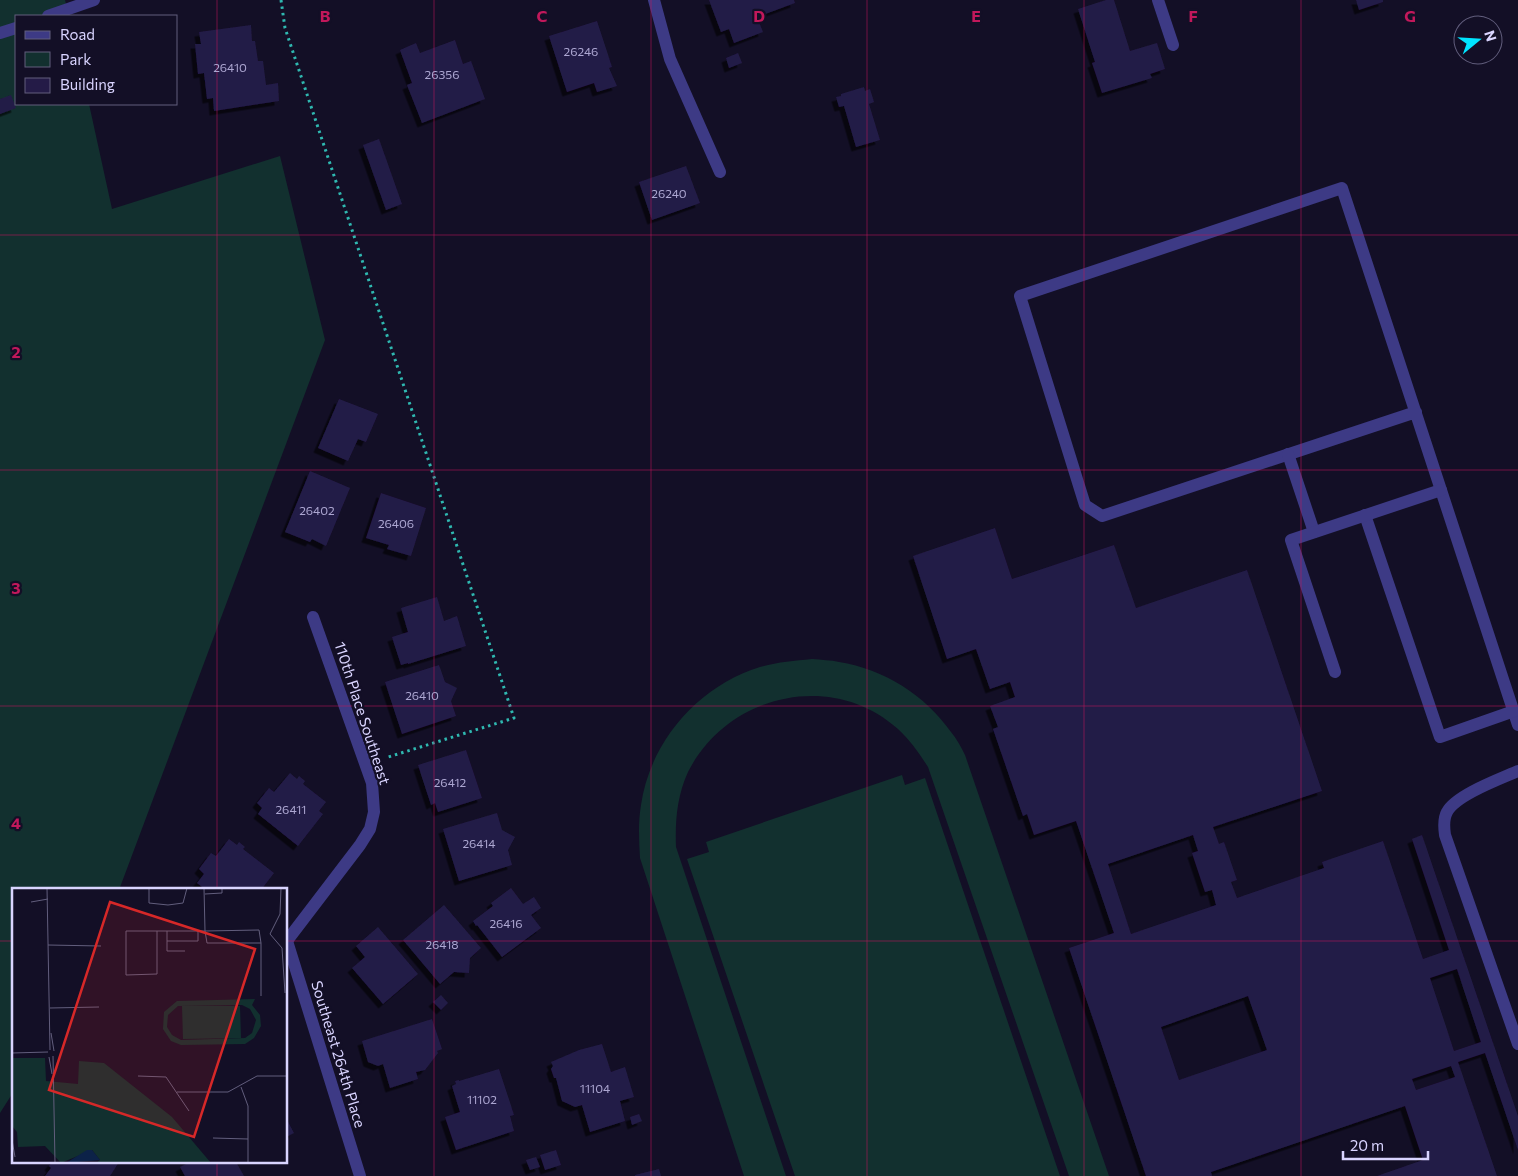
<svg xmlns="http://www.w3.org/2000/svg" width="1518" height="1176" font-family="Commissioner,sans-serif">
<defs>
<filter id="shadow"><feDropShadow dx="-4.5" dy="4.5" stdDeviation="0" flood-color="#0009"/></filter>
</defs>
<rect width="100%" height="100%" fill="#130f26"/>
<!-- green -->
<g fill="#12302f">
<polygon points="0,0 65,0 69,16 16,16 16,104 89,104 112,209 280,156 325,340 119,890 14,890 14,1091 0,1113"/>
<path d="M812 659C821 660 831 660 839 662 884 669 925 695 951 732 957 739 961 747 965 755L1109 1176H1069L928 767C919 753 910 740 898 729 831 669 727 695 688 772 677 796 675 821 676 847L786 1176H744L640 858C639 840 638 823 641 805 650 742 698 686 760 667 777 662 794 661 812 659Z"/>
<polygon points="902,775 905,785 925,778 1060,1176 795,1176 687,859 709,852 706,842"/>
</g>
<!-- building -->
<g fill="#241b47" fill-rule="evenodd" filter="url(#shadow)">
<polygon points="709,0 794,0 795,3 757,17 763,32 734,43 729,29 721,32"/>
<polygon points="1106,0 1114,0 1130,51 1157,43 1165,69 1150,74 1152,78 1102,93 1092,63 1095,62 1078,9"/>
<polygon points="1356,0 1383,0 1383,2 1359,10"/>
<polygon points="597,21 612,67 609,68 617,86 597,92 594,83 567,92 549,36"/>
<polygon points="251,25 252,41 255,41 258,61 263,61 266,85 278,83 279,101 214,111 213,98 207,99 204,73 198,74 195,44 201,44 199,32"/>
<polygon points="455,40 463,64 471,61 485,99 422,123 407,85 412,83 400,50 416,43 420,53"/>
<polygon points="738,53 742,63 729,68 726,58"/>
<polygon points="864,87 865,91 870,89 874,102 869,104 880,140 856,147 844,106 839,107 836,97 841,96 841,94"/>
<polygon points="11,95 16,108 0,114 0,99"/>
<polygon points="379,139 402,204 386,210 363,145"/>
<polygon points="686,166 700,203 652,220 639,182"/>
<polygon points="339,399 378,414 366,442 358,439 348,461 318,448"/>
<polygon points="310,471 350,488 326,546 312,539 310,542 285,532"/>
<polygon points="381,493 426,508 411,556 387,549 389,545 366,538"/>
<path d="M995 528 1012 579 1114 545 1136 608 1247 570 1322 791 1213 827 1219 844 1224 842 1237 880 1231 882 1237 898 1324 868 1322 862 1383 841 1423 959 1449 950 1412 839 1422 835 1518 1116V1150L1485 1053 1458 1062 1497 1176H1377L1423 1160 1405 1106 1211 1172 1212 1176H1146L1069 948 1114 933 1076 821 1034 835 1027 814 1023 816 993 729 998 727 990 706 1015 697 1010 682 990 689 976 649 947 659 913 556ZM1193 835 1198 851 1192 853 1205 892 1212 890 1216 905 1131 934 1108 864ZM1457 969 1481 1042 1454 1051 1430 978ZM1248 996 1267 1050 1179 1080 1161 1027ZM1451 1066 1455 1077 1416 1090 1412 1079Z"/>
<polygon points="437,597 444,621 457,616 466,646 408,664 408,663 401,665 392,637 408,632 401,608"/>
<polygon points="439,665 445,682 457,688 451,701 456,716 402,734 385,682"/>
<polygon points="466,750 482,798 438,812 435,803 431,805 418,765"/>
<polygon points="290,773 297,779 299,776 305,781 303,784 326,802 319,811 323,814 298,846 258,814 262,808 257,803 269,788 274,792"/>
<polygon points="497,813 502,830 515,837 508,850 512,865 459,881 443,829"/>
<polygon points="229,839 237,845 239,842 245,847 243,849 274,873 261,890 206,890 197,883 204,874 199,869 211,853 216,856"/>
<polygon points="511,888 523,904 534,897 541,908 531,915 541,928 502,957 477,925 476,926 473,921 493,906 491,903"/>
<polygon points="444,905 481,948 470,958 469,973 454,972 440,984 403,940"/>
<polygon points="378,927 418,974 383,1004 352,968 365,957 356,946"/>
<polygon points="441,995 448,1003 441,1010 433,1002"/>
<polygon points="432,1019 442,1049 437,1051 438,1053 425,1070 416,1072 418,1079 390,1088 383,1064 378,1066 368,1062 362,1041"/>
<polygon points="602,1044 611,1072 625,1067 634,1097 620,1101 625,1121 590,1132 582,1105 575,1107 562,1101 556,1078 554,1078 551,1069 553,1066 551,1062 579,1050"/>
<polygon points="499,1069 514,1115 510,1116 514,1131 456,1150 445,1117 460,1112 452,1086 456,1084 455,1081 459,1080 459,1081"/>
<polygon points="639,1114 642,1121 632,1125 630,1117"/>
<polygon points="286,1118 294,1133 286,1137"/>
<polygon points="556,1150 561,1165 545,1170 540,1155"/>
<polygon points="536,1157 540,1167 530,1170 526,1160"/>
<polygon points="52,1162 119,1162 110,1176 45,1176 51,1168 49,1166"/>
<polygon points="190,1162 236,1162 244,1176 185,1176 180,1167"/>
<polygon points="659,1169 661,1176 635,1176 635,1175"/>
</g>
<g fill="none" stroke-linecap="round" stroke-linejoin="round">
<!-- path -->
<polyline stroke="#2fb8b0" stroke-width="3" stroke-dasharray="2.5 4" stroke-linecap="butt" points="281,0 285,28 514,718 385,758"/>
<!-- minor -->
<g stroke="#3d3a85" stroke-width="12">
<polyline points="654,0 670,59 720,172"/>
<polyline points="1158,0 1173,45"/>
<polyline points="48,16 94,0"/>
<polyline points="0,33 16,28"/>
<polyline points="1416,412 1102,516 1085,505 1020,296 1342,188 1518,725"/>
<polyline points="1288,454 1314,532"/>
<polyline points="1365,515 1440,737 1514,711"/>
<polyline points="1335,672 1291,540 1441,490"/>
<path d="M1518 771C1500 779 1456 795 1447 812 1443 819 1444 828 1445 835L1518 1044"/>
<polyline points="287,941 360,1176"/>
<polyline points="286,942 360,845 370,829 374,812 372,783 313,617"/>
</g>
</g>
<!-- grid -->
<path fill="none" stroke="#c2185b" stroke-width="1" stroke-opacity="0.55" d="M217 0V890M434 0V1176M651 0V1176M867 0V1176M1084 0V1176M1301 0V1176M0 235H1518M0 470H1518M0 706H1518M0 941H14M286 941H1518M217 1162V1176"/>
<g text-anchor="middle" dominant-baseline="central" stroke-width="4.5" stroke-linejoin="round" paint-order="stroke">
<!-- number labels -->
<g font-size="12" fill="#aca6d1">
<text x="581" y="51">26246</text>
<text x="230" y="67">26410</text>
<text x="442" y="74">26356</text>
<text x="669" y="193">26240</text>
<text x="317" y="510">26402</text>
<text x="396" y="523">26406</text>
<text x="422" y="695">26410</text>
<text x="450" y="782">26412</text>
<text x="291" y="809">26411</text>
<text x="479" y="843">26414</text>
<text x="506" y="923">26416</text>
<text x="442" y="944">26418</text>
<text x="595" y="1088">11104</text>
<text x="482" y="1099">11102</text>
</g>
<!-- street labels -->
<g font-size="15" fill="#d9d4ff" stroke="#130f26">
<text transform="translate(363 713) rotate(72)">110th Place Southeast</text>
<text transform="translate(339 1054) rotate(73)">Southeast 264th Place</text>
</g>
</g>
<!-- overview -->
<g transform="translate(12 888)">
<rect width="275" height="275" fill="#130f26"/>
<path d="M243 111 240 117 248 127 249 138 242 150 233 156 169 157 159 153 151 141 152 124 165 113ZM230 117 238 121 244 132 240 145 233 150 169 152 160 147 155 139 156 127 166 118ZM170 118H228L229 150 171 151ZM0 170H33L34 193 66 196 67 173 92 175 160 229 199 275H84L88 272 80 262 49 275 33 258 6 259 5 244 0 238Z" fill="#12302f" fill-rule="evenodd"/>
<path d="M75 262H80L88 272 54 275Z" fill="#0c2248"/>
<path fill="none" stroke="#625e7d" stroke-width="1" d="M35 0 38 162M137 0V15L156 17 171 15 175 0M269 0 268 26 258 46 270 60 273 105M193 6 210 5V0M19 14 36 11M145 43V86L114 87V43H193L247 42 249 55H195L193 43 192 0M155 43V63H173M155 53H186V43M249 55V108M36 57 89 58M38 120 87 119M39 145 42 163M0 165 36 164M41 168 43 275M37 169 40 186M126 188 154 189 177 223M229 199 236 218V275M165 204H216L245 188H275M201 250 236 251M0 252 3 269"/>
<path fill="#d62828" fill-opacity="0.15" stroke="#d62828" stroke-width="2.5" d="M98 14 243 61 182 249 37 202Z"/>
<rect width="275" height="275" fill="none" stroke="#d9d4ff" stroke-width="2.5"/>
</g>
<g font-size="16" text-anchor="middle" font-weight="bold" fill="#c2185b" stroke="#130f26" stroke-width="4.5" stroke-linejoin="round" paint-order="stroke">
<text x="325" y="22">B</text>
<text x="542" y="22">C</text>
<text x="759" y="22">D</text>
<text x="976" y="22">E</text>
<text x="1193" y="22">F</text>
<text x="1410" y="22">G</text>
<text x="16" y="358">2</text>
<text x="16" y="594">3</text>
<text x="16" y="829">4</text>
</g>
<!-- legend -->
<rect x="15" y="15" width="162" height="90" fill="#130f26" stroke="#625e7d"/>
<rect x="25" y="31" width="25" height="8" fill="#3d3a85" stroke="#625e7d"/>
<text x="60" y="40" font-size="15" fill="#d9d4ff">Road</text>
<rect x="25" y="52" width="25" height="15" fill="#12302f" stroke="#625e7d"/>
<text x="60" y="65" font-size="15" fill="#d9d4ff">Park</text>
<rect x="25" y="78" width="25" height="15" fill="#241b47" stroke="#625e7d"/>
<text x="60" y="90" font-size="15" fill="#d9d4ff">Building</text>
<!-- north arrow -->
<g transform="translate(1478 40) rotate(72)"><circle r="24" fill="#130f26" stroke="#625e7d"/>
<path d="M0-4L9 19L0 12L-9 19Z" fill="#00e5ff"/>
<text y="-8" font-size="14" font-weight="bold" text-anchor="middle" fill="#d9d4ff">N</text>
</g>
<!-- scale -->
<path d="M1343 1151v8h85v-8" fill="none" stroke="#d9d4ff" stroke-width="2.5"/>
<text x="1350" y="1151" font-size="15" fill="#d9d4ff" stroke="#130f26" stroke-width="4" paint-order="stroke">20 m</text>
</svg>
